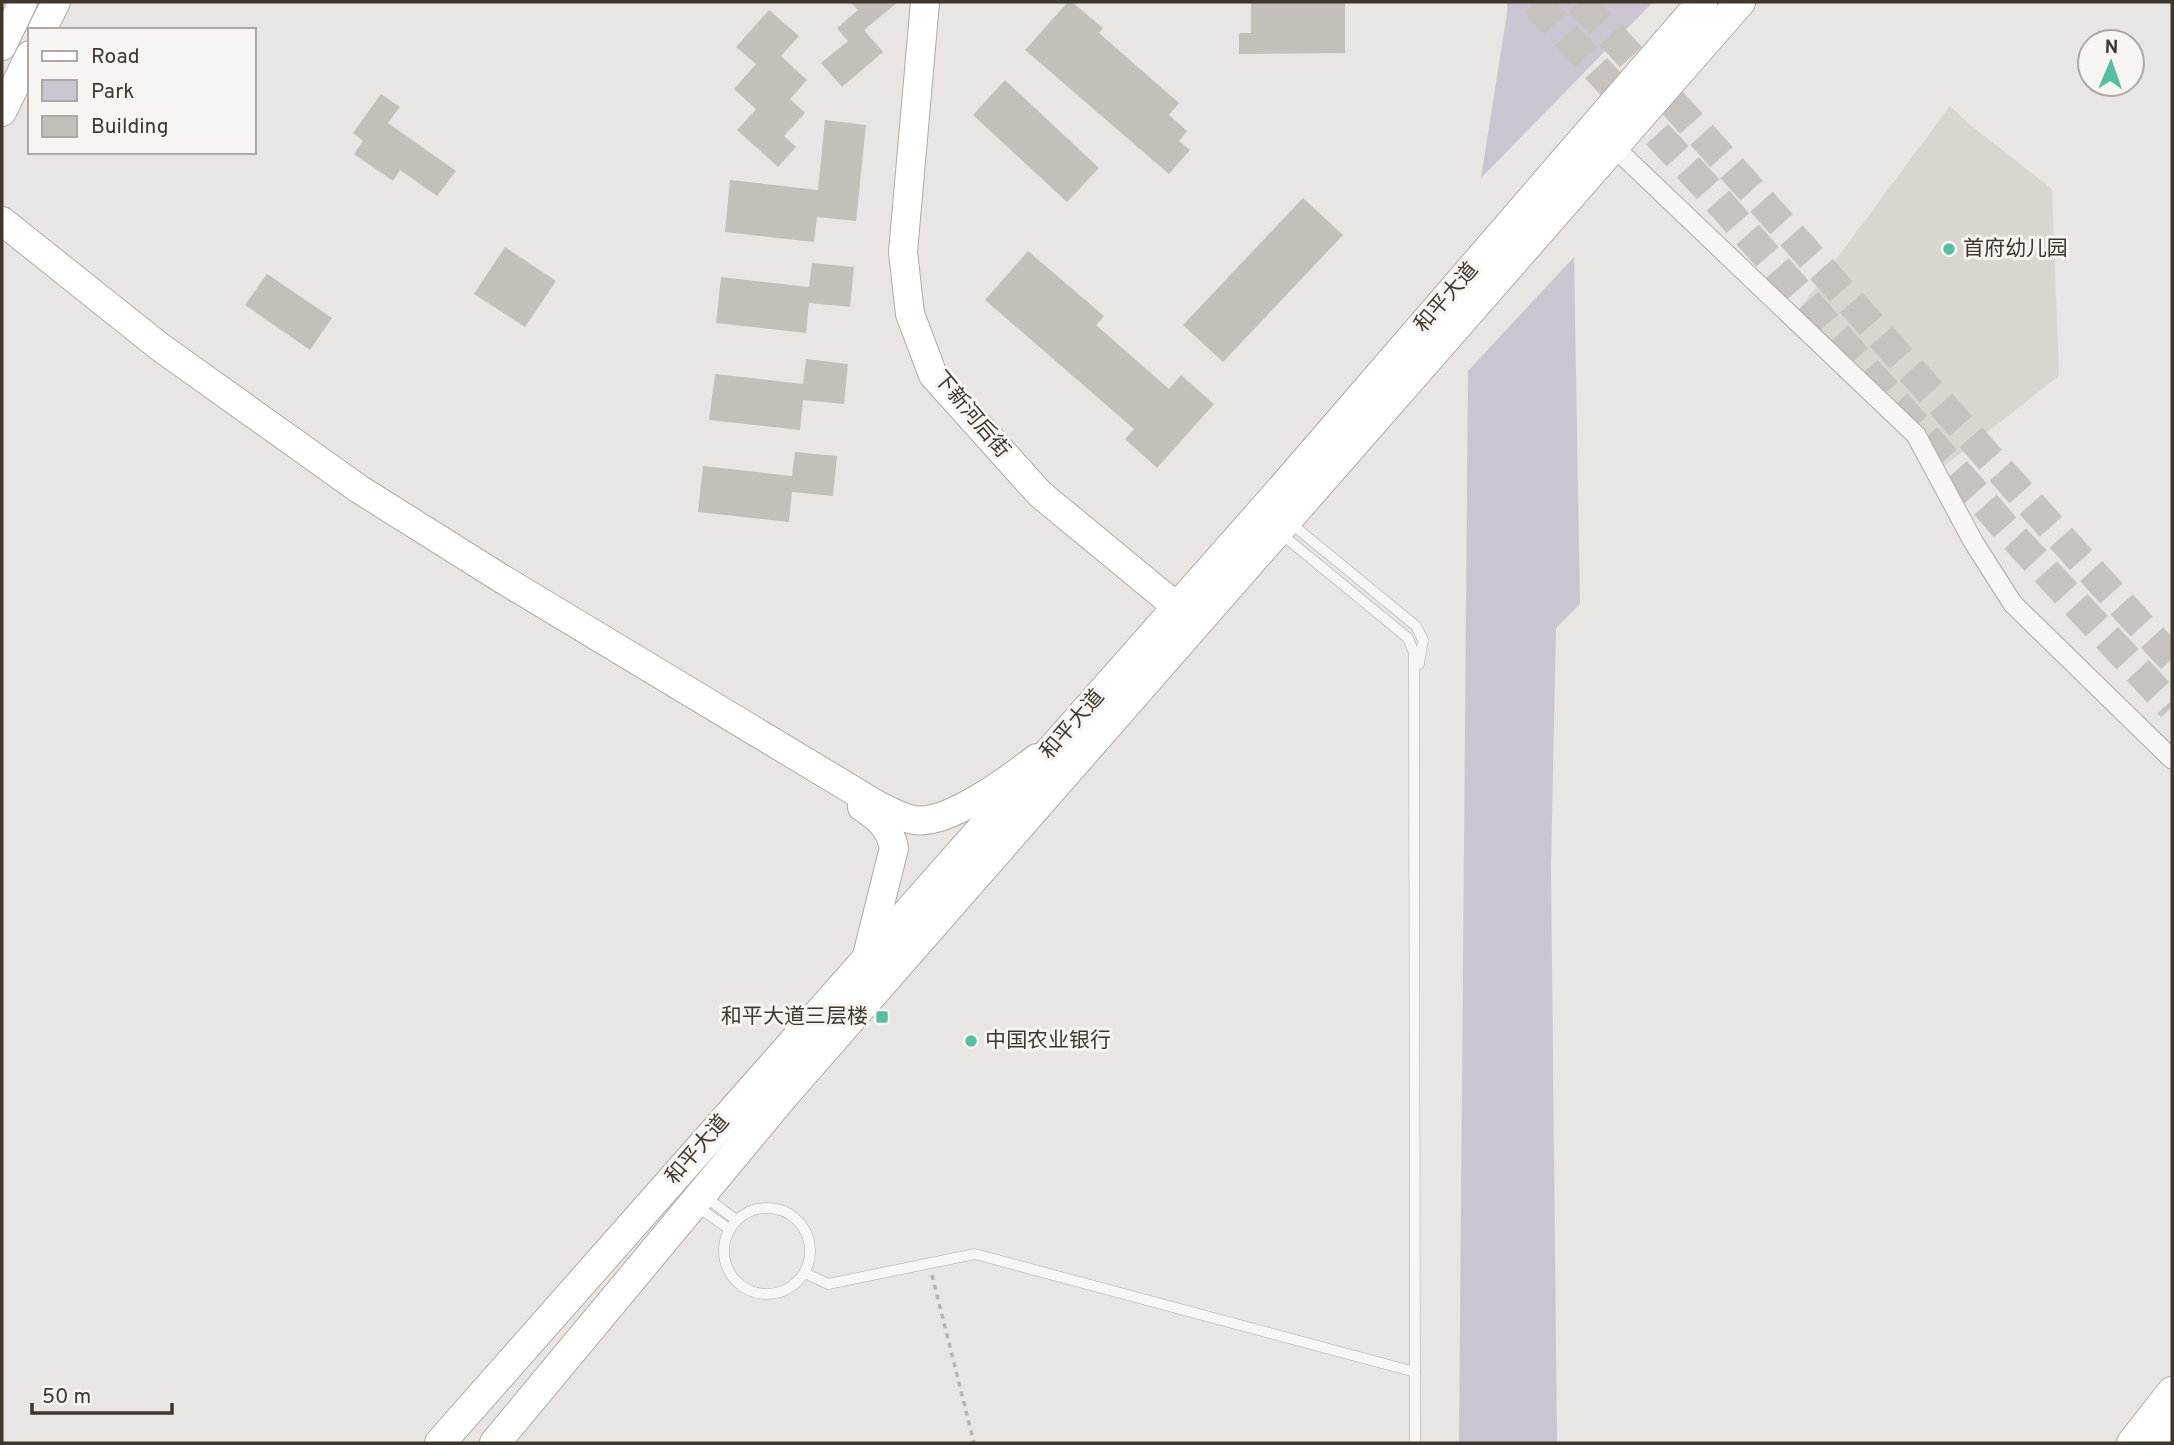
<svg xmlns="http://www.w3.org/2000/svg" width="2174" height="1445" font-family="Overpass,'Noto Sans SC',sans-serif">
<rect width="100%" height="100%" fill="#e9e5e2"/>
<!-- built -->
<polygon fill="#dbd5d0" points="1950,106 1969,124 2052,189 2059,376 1940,469 1926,442 1800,308"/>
<!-- green -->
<g fill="#cdc4d2">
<polygon points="1507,2 1653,2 1481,178 1507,13"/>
<polygon points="1574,257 1580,604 1556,628 1551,865 1557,1443 1459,1443 1468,371"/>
</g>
<!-- building -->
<g fill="#c5bfba">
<polygon points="850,2 898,2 864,30 883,52 842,87 821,63 848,41 837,28 858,10"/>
<polygon points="1068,2 1072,2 1103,28 1099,33 1179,103 1169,115 1187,131 1179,141 1190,150 1169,174 1025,50"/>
<polygon points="1251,2 1345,2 1345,53 1239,54 1239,33 1251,33"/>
<polygon points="769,10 799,36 781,56 807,80 790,99 805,113 784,136 796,147 778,167 737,130 756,109 734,89 756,64 736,47"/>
<polygon points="1005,80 1099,168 1067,202 973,115"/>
<polygon points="381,94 400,107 388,123 456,171 437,196 400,170 393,181 354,154 363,141 353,133"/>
<polygon points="825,120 866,125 856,221 817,217 814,242 725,232 730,180 818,190"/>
<polygon points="1303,198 1343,235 1223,362 1183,325"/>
<polygon points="505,247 556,281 525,327 474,294"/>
<polygon points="1028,251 1104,316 1096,325 1169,389 1181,375 1214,404 1157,468 1125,439 1134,429 985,300"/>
<polygon points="812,263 854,267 850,307 809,303 806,333 716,323 721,277 809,287"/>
<polygon points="267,274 332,318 310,350 245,305"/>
<polygon points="806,359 848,364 844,404 803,400 800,430 709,420 715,374 803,384"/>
<polygon points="795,452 837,456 833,496 792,492 789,522 698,512 703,466 792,476"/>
</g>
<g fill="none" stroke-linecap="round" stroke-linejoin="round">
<!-- primary-tunnel -->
<g stroke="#c7c2be" stroke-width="30" stroke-dasharray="30 15" stroke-linecap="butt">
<polyline points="1535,2 1707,188 2011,534 2172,707"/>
<path d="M1580 2C1781 218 1971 443 2172 659"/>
</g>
<!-- lane casing -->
<g stroke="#afaaa4" stroke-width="11">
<g id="lane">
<polyline points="1288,521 1416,626 1423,640 1419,664"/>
<polyline points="1280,533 1408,638 1414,653 1415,1443"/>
<polyline points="703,1195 736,1220"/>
<polyline points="695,1205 729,1229"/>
<circle cx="767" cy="1251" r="43"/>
<polyline points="805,1273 828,1284 975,1254 1415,1372"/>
</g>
</g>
<!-- street casing -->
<g stroke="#afaaa4" stroke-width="21">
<polyline id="street" points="1613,146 1916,435 1974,543 2013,604 2172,759"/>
</g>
<!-- secondary casing -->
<g stroke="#afaaa4" stroke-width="30">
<g id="secondary">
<polyline points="925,2 903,252 910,314 933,375 1040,494 1194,621"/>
<polyline points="42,30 56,2"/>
<polyline points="2,46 23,2"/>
<polyline points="2,112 30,55"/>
<path d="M2 221 160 347 359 489 499 577 879 806C890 811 902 818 914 820 947 826 1011 778 1037 758"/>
<path d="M862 807C879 818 890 828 894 848L866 960"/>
</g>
</g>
<!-- primary casing -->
<g stroke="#b3aaa3" stroke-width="32">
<g id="primary">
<polyline points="440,1443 1280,491 1702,2"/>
<polyline points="495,1443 784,1095 1740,2"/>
<polyline points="2132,1443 2172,1392"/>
<polyline points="2162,1443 2172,1430"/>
</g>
</g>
<!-- path -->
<polyline stroke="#b9b5b0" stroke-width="3.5" stroke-dasharray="5 5" stroke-linecap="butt" points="932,1275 974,1443"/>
<!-- lane -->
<use href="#lane" stroke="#f8f6f4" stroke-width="10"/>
<!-- street -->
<use href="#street" stroke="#f8f6f4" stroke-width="19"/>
<!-- secondary -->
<use href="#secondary" stroke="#fff" stroke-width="28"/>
<!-- primary -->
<use href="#primary" stroke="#fff" stroke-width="30"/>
</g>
<!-- markers -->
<g fill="#55c0a1" stroke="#f7f4f2" stroke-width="2.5">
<circle cx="1949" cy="249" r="7"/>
<rect x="875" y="1010" width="14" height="14" rx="3.5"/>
<circle cx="971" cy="1041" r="7"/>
</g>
<g text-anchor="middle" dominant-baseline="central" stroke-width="6" stroke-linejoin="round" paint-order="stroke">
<!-- poi labels -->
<g font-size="21" fill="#3f362c" stroke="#f7f4f2" text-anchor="start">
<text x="1963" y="249">首府幼儿园</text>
<text x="868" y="1017" text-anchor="end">和平大道三层楼</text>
<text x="985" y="1041">中国农业银行</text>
</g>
<!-- street labels -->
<g font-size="21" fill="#3f362c" stroke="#f7f4f2">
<text transform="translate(1447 298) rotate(-49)">和平大道</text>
<text transform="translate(971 415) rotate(50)">下新河后街</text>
<text transform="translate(1073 725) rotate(-49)">和平大道</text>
<text transform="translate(698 1150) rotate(-49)">和平大道</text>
</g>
</g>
<!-- border -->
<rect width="2174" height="1445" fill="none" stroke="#3f362c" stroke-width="7"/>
<!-- legend -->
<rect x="28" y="28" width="228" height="126" fill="#f7f4f2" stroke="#ada8a3" stroke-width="2"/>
<rect x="42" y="51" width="35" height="10" fill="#ffffff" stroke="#ada8a3" stroke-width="2"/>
<text x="91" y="63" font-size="21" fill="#3f362c">Road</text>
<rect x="42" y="80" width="35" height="21" fill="#cdc4d2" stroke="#ada8a3" stroke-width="2"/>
<text x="91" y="98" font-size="21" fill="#3f362c">Park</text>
<rect x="42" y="116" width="35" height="21" fill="#c5bfba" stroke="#ada8a3" stroke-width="2"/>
<text x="91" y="133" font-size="21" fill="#3f362c">Building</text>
<!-- north arrow -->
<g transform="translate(2111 63) rotate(2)"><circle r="33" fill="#f7f4f2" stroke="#ada8a3" stroke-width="2"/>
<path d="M0-5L12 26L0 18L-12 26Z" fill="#55c0a1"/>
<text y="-10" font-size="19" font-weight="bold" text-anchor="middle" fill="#3f362c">N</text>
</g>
<!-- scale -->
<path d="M32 1403v10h140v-10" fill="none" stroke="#3f362c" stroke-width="3.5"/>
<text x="42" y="1403" font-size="21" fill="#3f362c" stroke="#f7f4f2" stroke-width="5" paint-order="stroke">50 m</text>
</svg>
